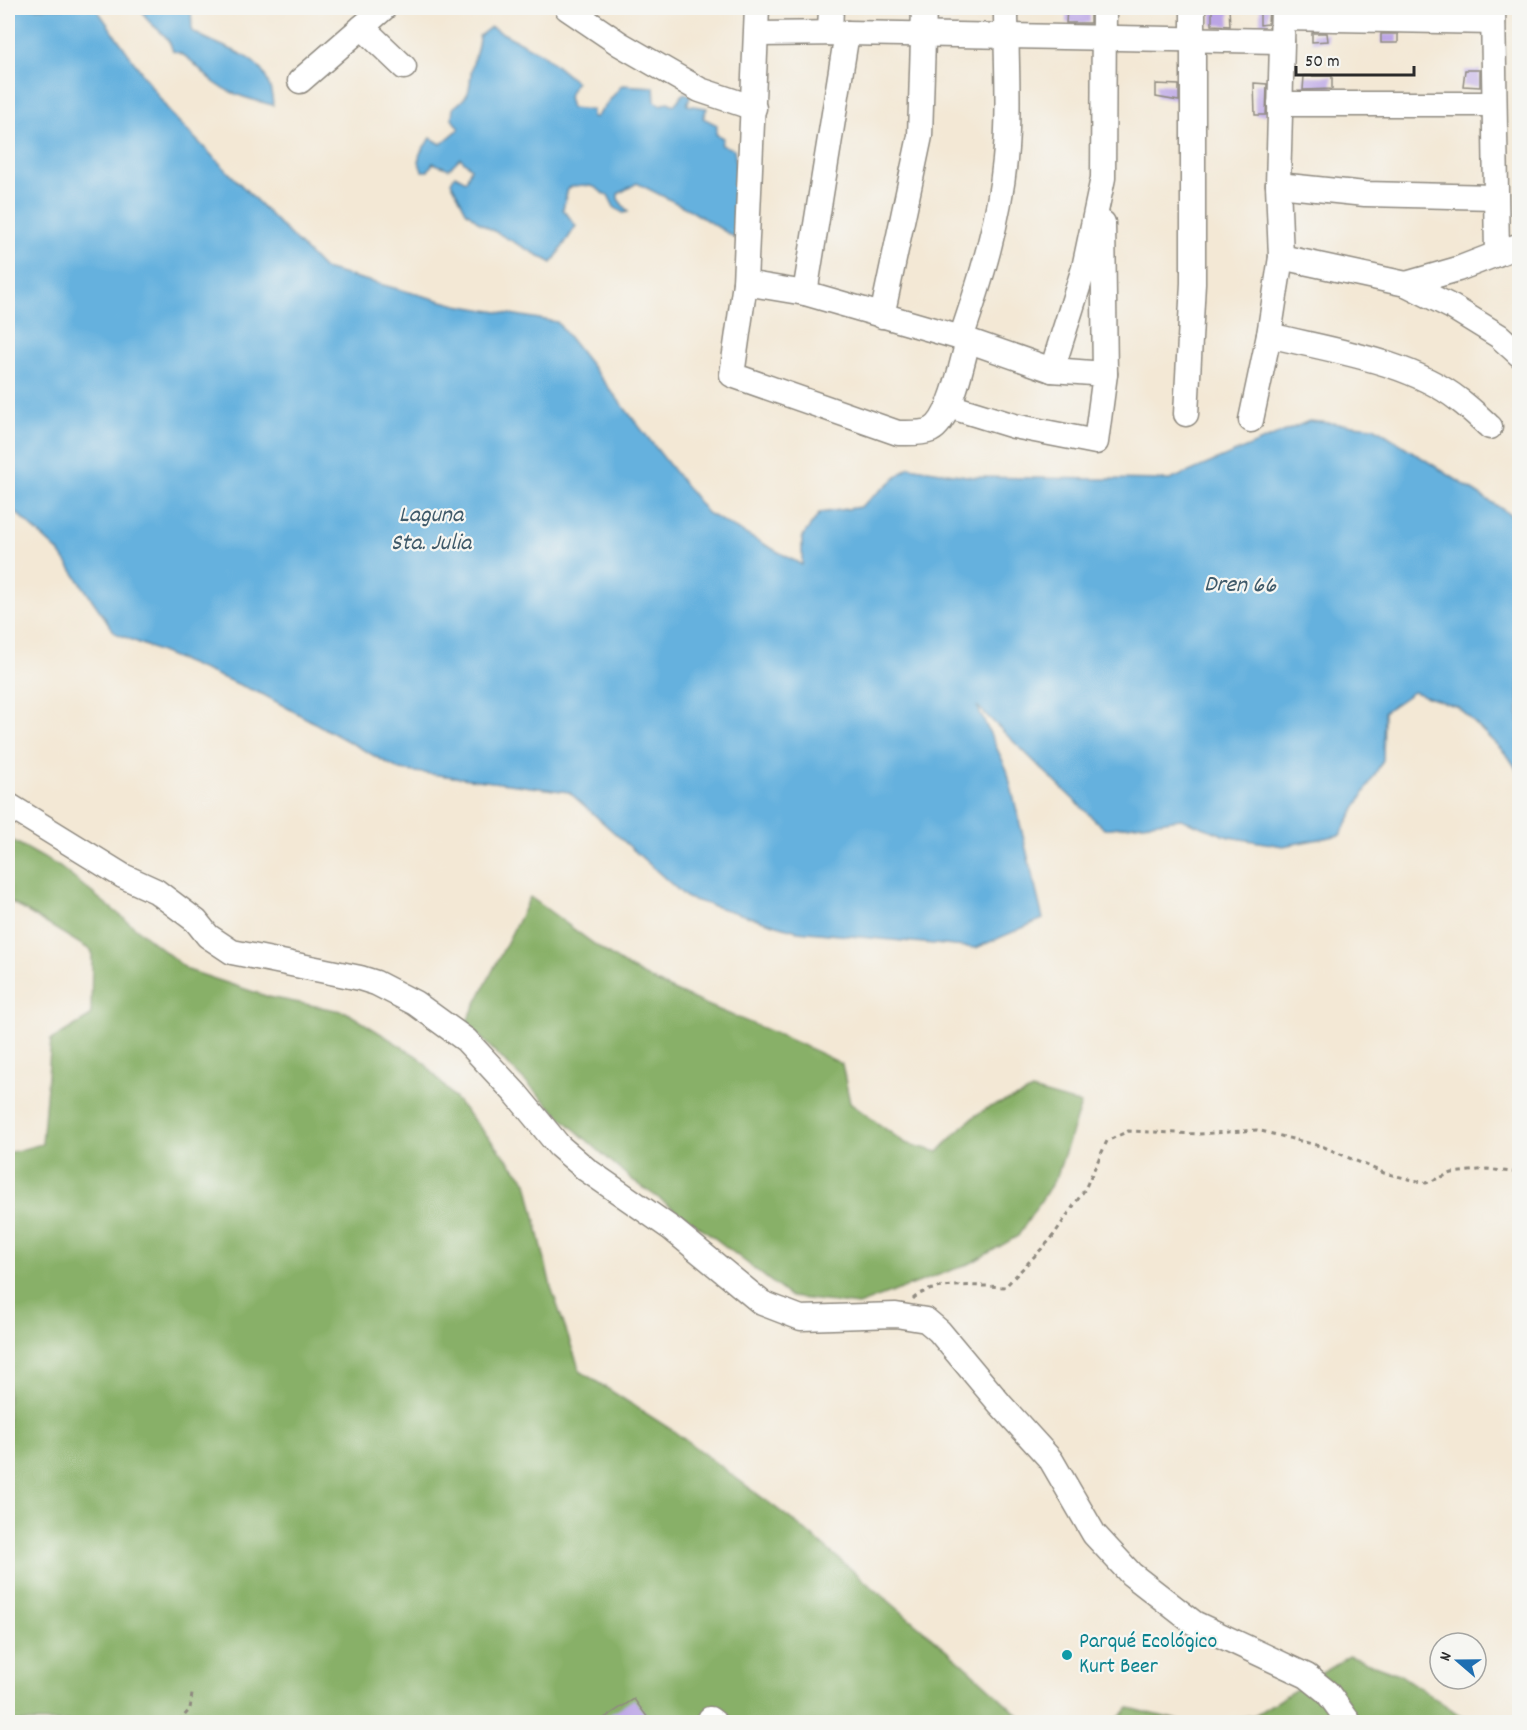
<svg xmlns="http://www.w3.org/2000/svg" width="1527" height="1730" font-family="Dekko,sans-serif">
<rect width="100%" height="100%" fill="#f6f6f2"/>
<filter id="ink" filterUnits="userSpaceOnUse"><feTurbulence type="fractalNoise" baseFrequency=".0167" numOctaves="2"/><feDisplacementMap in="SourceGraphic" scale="12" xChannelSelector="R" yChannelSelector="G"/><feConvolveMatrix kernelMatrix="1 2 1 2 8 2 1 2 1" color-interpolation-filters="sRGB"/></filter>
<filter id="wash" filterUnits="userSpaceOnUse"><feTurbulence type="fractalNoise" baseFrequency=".008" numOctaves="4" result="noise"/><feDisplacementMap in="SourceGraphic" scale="24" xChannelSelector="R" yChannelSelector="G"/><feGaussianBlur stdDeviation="1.35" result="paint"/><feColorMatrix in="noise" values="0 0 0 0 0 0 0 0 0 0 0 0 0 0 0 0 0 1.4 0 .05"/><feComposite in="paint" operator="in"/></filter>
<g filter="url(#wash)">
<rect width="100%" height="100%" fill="#f3e8d5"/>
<!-- forest -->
<g fill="#88b067" stroke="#5a6e49" stroke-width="1.5">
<polygon points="8,838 60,867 188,970 269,997 346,1012 420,1058 527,1182 551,1287 580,1371 672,1430 800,1526 962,1663 1022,1718 1039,1722 8,1722 8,1153 42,1144 51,1040 91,1016 92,951 8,900"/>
<path d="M530 897C563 920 595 947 630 968 697 1006 773 1028 842 1064L850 1103 905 1143 938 1152C954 1136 968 1118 988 1108 1003 1100 1016 1100 1032 1090L1081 1104 1057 1176 1018 1236 971 1263 858 1305 791 1297 703 1229 631 1179 565 1121 466 1023Z"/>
<polygon points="1349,1656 1399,1674 1470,1722 1218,1722 1255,1715"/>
<polygon points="1129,1708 1185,1722 1113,1722"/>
</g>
<!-- water -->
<g fill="#65b1de" stroke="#486e84" stroke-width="1.5">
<polygon points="8,8 96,8 171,114 324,269 457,305 557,322 707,513 802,565 802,537 820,513 860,507 909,467 973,477 1170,480 1309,421 1374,427 1519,520 1519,773 1508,756 1458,707 1413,692 1384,712 1383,760 1340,835 1283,846 1229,837 1181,819 1104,829 977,706 1007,770 1043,919 976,948 797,931 687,898 569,792 400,770 264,695 115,633 60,553 8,505"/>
<path d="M142 8H191L192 31C229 54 269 51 273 105 253 100 231 95 215 83 200 72 191 55 173 51 166 27 147 29 142 8Z"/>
<path d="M491 27 542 54 576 82 568 97 571 108 592 110V117H596L622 85 654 87 655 101 661 105 668 102 674 105 684 93 691 95 687 105 707 108 703 118 717 125 716 134 723 138 721 145 734 149 738 175 733 206 739 213 737 239 690 210 637 183 618 194V199L628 212 623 213 614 207 608 195C601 194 600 189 594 187 587 184 575 185 568 188L563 209 576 226 552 263 481 224 466 211 451 182 455 175 466 181 471 168 460 158 449 169 433 163 428 171H422C415 156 421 150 431 138L441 144 459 129 452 119 453 108C474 93 468 89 472 68 474 56 479 49 479 36Z"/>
</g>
<g id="blocks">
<!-- building -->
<g fill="#bba5e6">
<polygon points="1067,8 1090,8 1090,23 1066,23"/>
<polygon points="1212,8 1229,8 1230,26 1212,25"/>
<polygon points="1260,8 1269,8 1268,24 1260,25"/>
<polygon points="1312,33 1327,33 1328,41 1312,42"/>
<rect x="1381" y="34" width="17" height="9"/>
<polygon points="1465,70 1480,70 1480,87 1463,86"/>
<polygon points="1304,76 1332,76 1332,89 1303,90"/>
<polygon points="1254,83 1267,84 1266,115 1255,115"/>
<polygon points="1156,84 1179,85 1179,101 1156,97"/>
<polygon points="634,1699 651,1722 598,1722"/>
</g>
</g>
</g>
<g filter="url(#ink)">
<use href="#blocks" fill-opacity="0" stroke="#8f8a80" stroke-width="1.5"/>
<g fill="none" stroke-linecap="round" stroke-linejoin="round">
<!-- minor casing -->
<g stroke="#8f8a80" stroke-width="27">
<g id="minor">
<polyline points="567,8 620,44 700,90 754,108"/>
<path d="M757 8 745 283 732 375 898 433C908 433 921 434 931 430 951 420 962 362 968 341"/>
<polyline points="1493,8 1497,254"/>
<polyline points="1283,18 1493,22"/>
<polyline points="362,27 404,67"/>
<polyline points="830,33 831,8"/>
<polyline points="758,34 847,33 1282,41"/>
<polyline points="300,81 384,8"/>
<polyline points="1280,104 1494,104"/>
<polyline points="1278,185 1365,194 1495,197"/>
<polyline points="1103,223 1105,374"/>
<polyline points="1281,257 1406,284 1452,307 1499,336 1520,355"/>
<polyline points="745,283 805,293 961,338 1052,370 1105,374 1096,442 1014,426 949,406"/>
<polyline points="1406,284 1458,269 1520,245"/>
<polyline points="805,293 847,33"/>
<polyline points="882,316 920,136 924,8"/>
<path d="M1269 335C1329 350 1410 361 1459 400 1470 408 1480 418 1490 427"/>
<path d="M961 338C981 280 999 221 1005 160 1010 111 1006 57 1006 8"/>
<polyline points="1052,370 1084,268 1103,178 1104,8"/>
<polyline points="1186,414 1193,283 1193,8"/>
<polyline points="1251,420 1269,335 1281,257 1278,185 1283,8"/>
<polyline points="8,805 123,876 156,891 196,921 208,936 232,952 360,978 376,983 415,1003 466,1040 517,1095 559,1146 587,1170 672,1229 762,1303 801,1318 896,1315 926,1320 939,1331 1000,1404 1051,1460 1094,1534 1131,1574 1194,1623 1307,1676 1327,1692 1349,1722"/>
<polyline points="710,1719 714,1722"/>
</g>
</g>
<!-- path -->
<g stroke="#8f8a80" stroke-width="3" stroke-dasharray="4.5 4.5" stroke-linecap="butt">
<path d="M913 1299C931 1281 980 1286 1005 1287L1051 1239 1085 1189 1107 1141 1128 1131 1199 1134 1257 1130 1324 1147 1384 1173 1426 1183 1452 1173 1487 1169 1520 1173"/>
<polyline points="179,1722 190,1709 192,1694"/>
</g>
<!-- minor -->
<use href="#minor" stroke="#fff" stroke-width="24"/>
</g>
</g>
<!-- markers -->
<circle fill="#0f9aa8" stroke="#f6f6f2" stroke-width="2" cx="1067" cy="1655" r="6"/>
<g text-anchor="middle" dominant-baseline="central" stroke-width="4.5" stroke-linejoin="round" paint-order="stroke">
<!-- culture labels -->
<g font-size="22" fill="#0d838f" stroke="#f6f6f2" text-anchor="start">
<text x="1079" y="1642">Parqué Ecológico<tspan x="1079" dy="25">Kurt Beer</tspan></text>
</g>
<!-- water labels -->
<g font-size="24" font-style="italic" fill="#3f5a6a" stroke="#f6f6f2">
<text x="431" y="516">Laguna<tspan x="431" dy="28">Sta. Julia</tspan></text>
<text transform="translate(1240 586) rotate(1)">Dren 66</text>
</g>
</g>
<!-- margin -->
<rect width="1527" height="1730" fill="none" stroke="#f6f6f2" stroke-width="30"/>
<!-- north arrow -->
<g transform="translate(1458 1661) rotate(290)"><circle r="28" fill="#f6f6f2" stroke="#a5a5a2" stroke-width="1.5"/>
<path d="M0-4.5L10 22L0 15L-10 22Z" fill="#1f6fb2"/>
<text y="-9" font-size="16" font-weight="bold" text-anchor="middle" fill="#2b2b2b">N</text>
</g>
<!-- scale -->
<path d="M1296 66v9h118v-9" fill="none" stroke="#2b2b2b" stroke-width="3"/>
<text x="1305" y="66" font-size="18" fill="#2b2b2b" stroke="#f6f6f2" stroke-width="4.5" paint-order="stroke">50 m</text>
</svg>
